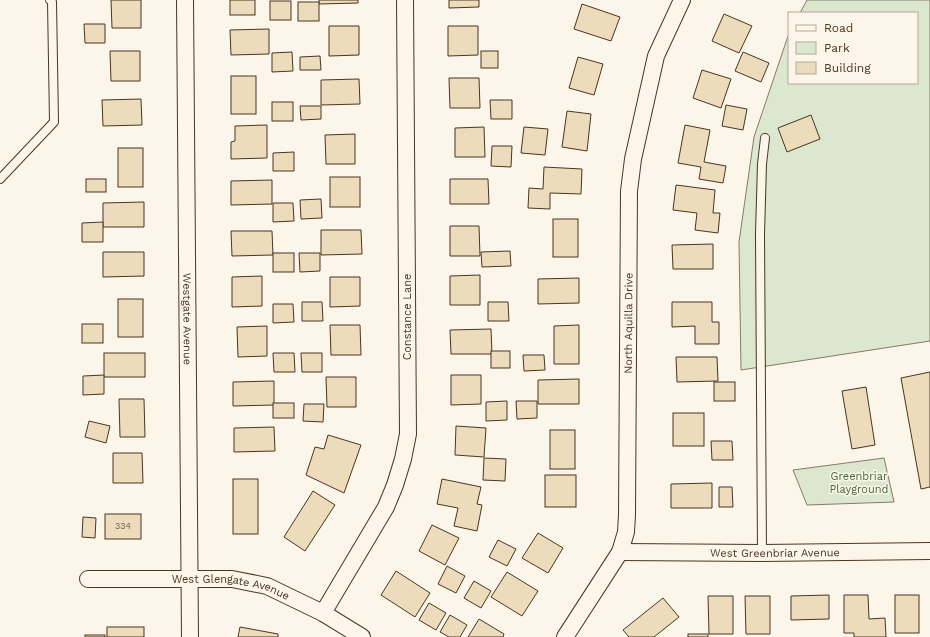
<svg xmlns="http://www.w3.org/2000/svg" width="930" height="637" font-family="'Work Sans',sans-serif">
<rect width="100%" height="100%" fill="#fbf6e9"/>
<!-- green -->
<g fill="#dce7d0" stroke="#887966">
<polygon points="807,0 930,0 930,341 741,370 739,242 754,137 789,33 789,83 917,83 917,13 800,13"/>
<polygon points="884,458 894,502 807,505 793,470"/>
</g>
<!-- building -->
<g fill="#ecdcbc" stroke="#4a3520">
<polygon points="111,0 141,0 141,28 112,28"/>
<rect x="230" y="0" width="25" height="15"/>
<polygon points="319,0 358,0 358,3 319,4"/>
<polygon points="449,0 479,0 479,7 449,8"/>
<rect x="270" y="1" width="21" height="19"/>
<rect x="298" y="2" width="21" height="19"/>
<polygon points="582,4 620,17 611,41 574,29"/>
<polygon points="724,14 752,26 739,53 712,41"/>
<polygon points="84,24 105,24 105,43 85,43"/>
<polygon points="329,26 359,26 359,55 329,56"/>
<polygon points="448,26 478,26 478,55 448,56"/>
<polygon points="269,29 269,54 231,55 230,30"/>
<polygon points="110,51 140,51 140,81 111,81"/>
<rect x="481" y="51" width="17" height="17"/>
<polygon points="292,52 293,71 272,72 272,53"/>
<polygon points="743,52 769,63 761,82 735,71"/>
<polygon points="320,56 321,70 300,70 300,57"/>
<polygon points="578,57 603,64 594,95 569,88"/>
<polygon points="702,70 731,79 721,108 693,98"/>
<rect x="231" y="76" width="25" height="38"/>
<polygon points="449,78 479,78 480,108 450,108"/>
<polygon points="359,79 360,104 321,105 321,80"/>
<polygon points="141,99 142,125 103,126 102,100"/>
<polygon points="490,100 512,100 512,119 491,119"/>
<rect x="272" y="102" width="21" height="19"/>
<polygon points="726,105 747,109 743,130 722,126"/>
<polygon points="300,106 321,106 321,119 301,120"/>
<polygon points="567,111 591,114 587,151 562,147"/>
<polygon points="811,115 820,139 787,152 778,128"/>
<polygon points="267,125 267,158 231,159 231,142 235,141 235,126"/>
<polygon points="685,125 710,130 704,162 726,166 723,183 699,179 701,167 678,163"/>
<polygon points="484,127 485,157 455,157 455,128"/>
<polygon points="524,127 548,129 545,155 521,153"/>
<polygon points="355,134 355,164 326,164 325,135"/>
<polygon points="492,146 512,146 511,167 491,166"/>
<rect x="118" y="148" width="25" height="39"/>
<polygon points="294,152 294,171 273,171 273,153"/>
<polygon points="544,167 582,169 581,194 550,193 550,209 528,208 529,188 543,189"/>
<rect x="330" y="177" width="30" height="30"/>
<rect x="86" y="179" width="20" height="13"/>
<polygon points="450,179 488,179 489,204 450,204"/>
<polygon points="272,180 272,204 231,205 231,181"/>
<polygon points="676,185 715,190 713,213 720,213 718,233 695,230 697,213 673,210"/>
<polygon points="321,199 322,218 301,219 300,200"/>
<polygon points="144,202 144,227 103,227 103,203"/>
<polygon points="273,203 293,203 294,221 273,222"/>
<rect x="553" y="219" width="25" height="38"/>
<polygon points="103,222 103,242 82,242 82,223"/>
<polygon points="450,226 479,226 480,256 450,256"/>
<polygon points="321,230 361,230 362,254 321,255"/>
<polygon points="231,231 272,231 273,255 232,256"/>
<polygon points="713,244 713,269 673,269 672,245"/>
<polygon points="510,251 511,266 482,267 481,252"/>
<polygon points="103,252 144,252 144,276 103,277"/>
<rect x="273" y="253" width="21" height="19"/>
<polygon points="299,253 320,253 320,271 300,272"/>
<polygon points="480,275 480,305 450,305 450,276"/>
<polygon points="262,276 262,306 232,307 232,277"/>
<polygon points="330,277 360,277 360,306 330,307"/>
<polygon points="579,278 579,303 538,304 538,279"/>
<rect x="118" y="299" width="25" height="38"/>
<polygon points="302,302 322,302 323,321 302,321"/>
<polygon points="488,302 508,302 509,321 488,321"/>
<polygon points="672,302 712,302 712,322 719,322 719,344 695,344 695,326 672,327"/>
<polygon points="273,304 293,304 294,322 273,323"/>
<rect x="82" y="324" width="21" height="19"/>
<polygon points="330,325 360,325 361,355 331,355"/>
<polygon points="579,325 579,364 554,364 554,326"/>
<polygon points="267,326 267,356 238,357 237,327"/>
<polygon points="491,329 492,354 451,354 450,330"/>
<rect x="491" y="351" width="19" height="17"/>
<rect x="104" y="353" width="41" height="24"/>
<polygon points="273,353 294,353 295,372 274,372"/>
<polygon points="301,353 322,353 322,372 302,372"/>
<polygon points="523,355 544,355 545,370 524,371"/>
<polygon points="676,357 717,357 718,381 677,382"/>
<polygon points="930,372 930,487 921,489 901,378"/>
<polygon points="104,375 104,394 83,395 83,376"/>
<polygon points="451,375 481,375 481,404 451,405"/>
<polygon points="326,377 356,377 356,407 327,407"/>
<polygon points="579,379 579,404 538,404 538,380"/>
<polygon points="274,381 274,405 233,406 233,382"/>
<rect x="714" y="382" width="21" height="19"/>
<polygon points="866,387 875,445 852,449 842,391"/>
<polygon points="119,399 144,399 145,437 120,437"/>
<polygon points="507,401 507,420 486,421 486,402"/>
<polygon points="516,401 537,401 537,418 517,419"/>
<rect x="273" y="403" width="21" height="15"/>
<polygon points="304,404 324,404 323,422 303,421"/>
<rect x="673" y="413" width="31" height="33"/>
<polygon points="89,421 110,426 106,443 85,437"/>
<polygon points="456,426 486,428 484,457 455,455"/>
<polygon points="274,427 275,451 234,452 234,428"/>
<rect x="550" y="430" width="25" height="39"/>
<polygon points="328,435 361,445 344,493 306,475 315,447 324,449"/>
<polygon points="711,441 732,441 733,460 712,460"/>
<polygon points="113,453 142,453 143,483 113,483"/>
<polygon points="484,458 506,459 505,481 483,480"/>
<rect x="545" y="475" width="31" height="32"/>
<rect x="233" y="479" width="25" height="55"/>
<polygon points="442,479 481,487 477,504 482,505 477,531 454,526 458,508 437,504"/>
<polygon points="712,483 712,508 671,508 671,484"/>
<polygon points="719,487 732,487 733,507 719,507"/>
<polygon points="313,491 335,505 305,551 284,537"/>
<rect x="105" y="514" width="36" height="25"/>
<polygon points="83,517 96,518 95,538 82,537"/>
<polygon points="432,525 459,538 445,565 419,551"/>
<polygon points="538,533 563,548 548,573 522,558"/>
<polygon points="498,540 516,549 507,566 489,557"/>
<polygon points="447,566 465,576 456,593 438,584"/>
<polygon points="396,571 430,593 415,617 381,595"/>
<polygon points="507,572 538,591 522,616 491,597"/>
<polygon points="474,581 491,591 481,608 464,598"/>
<polygon points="829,595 829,619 791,620 791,596"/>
<polygon points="844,595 868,595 869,619 885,618 886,637 854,637 854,633 844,633"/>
<rect x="895" y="595" width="24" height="38"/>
<polygon points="708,596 733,596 733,634 709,634"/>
<polygon points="745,596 770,596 770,634 746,634"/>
<polygon points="663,598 679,617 654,637 629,637 623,630"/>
<polygon points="429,603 446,613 436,630 419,620"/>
<polygon points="450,615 467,625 460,637 449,637 440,632"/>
<polygon points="479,619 504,634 503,637 468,637"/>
<rect x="107" y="627" width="37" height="10"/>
<polygon points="240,627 278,634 278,637 238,637"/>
<rect x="688" y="634" width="20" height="3"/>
<rect x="85" y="635" width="20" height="2"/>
</g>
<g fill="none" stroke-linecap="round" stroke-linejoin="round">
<!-- service casing -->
<g stroke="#4a3520" stroke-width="10">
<g id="service">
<polyline points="0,179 54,122 52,2 50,0"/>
<polyline points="762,553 760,234 762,164 765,138"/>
</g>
</g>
<!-- minor casing -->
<g stroke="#4a3520" stroke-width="18">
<g id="minor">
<path id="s1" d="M185 0 190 637"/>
<path id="s2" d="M620 552 762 553 930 551"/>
<path id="s3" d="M88 579H232L267 586 323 613 362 637"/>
<polyline points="323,613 386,507 395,485 403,459 408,434 405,0"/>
<path id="s4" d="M565 637 620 552 626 532 627 515 629 191 633 159 656 56 682 0"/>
</g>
</g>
<!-- service -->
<use href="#service" stroke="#fbf6e9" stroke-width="8"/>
<!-- minor -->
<use href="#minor" stroke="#fbf6e9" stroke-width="16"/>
</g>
<g text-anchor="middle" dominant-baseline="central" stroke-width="3" stroke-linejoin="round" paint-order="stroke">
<!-- number labels -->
<g font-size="9" fill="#725f47">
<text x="123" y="526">334</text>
</g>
<!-- street labels -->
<g font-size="11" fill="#4a3520" stroke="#fbf6e9">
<text transform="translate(407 317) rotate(-90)">Constance Lane</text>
<text stroke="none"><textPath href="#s1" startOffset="319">Westgate Avenue</textPath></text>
<text stroke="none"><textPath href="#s4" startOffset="331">North Aquilla Drive</textPath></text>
<text stroke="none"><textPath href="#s2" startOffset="155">West Greenbriar Avenue</textPath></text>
<text stroke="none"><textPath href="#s3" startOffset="144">West Glengate Avenue</textPath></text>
</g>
<!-- park labels -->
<g font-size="11" fill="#436837" stroke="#fbf6e9">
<text x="859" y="476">Greenbriar<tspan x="859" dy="13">Playground</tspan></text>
</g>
</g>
<!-- legend -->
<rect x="788" y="12" width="130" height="72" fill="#fbf6e9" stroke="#b4a999"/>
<rect x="796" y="25" width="20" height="6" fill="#fbf6e9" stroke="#b4a999"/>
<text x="824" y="32" font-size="12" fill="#4a3520">Road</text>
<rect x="796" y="42" width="20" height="12" fill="#dce7d0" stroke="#b4a999"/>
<text x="824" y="52" font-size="12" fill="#4a3520">Park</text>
<rect x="796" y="62" width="20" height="12" fill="#ecdcbc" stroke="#b4a999"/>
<text x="824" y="72" font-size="12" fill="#4a3520">Building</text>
</svg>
